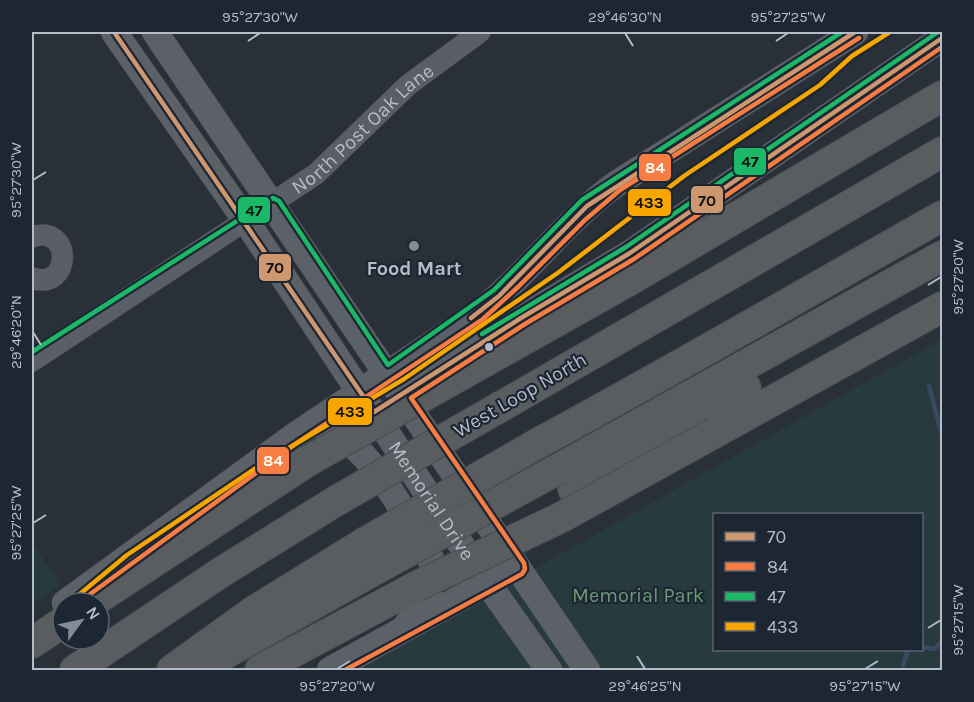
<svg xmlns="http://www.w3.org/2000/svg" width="974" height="702" font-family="Karla,sans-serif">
<rect width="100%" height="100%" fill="#2a3038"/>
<!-- green -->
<g fill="#273a3e" fill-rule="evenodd">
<path d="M942 339V670H355ZM714 514H922V650H714Z"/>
<polygon points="32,542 60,585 32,604"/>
</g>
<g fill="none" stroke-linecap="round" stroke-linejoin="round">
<!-- stream -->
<g stroke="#384963" stroke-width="4.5">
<polyline points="929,386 942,435"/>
<polyline points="922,647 934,649 942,642"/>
<polyline points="904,670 903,665 908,650"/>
</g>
<!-- minor casing -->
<g stroke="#484c53" stroke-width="22">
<g id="minor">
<path d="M32 237C73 223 72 292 32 278"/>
<path id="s1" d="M32 361 316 174 408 85 480 32"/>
</g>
</g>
<!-- major casing -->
<g stroke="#484c55" stroke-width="27">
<g id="major">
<path id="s2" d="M114 32 246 221 474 564 549 670"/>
<polyline points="155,32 587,670"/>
<polyline points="417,385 521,318 630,253 942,38"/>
<path d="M328 434C366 436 409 523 429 553 441 586 422 603 404 629"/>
<path d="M65 603 297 434 478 313C528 274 564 222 616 184L855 32"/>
<polyline points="330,670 504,574"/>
</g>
</g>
<!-- highway casing -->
<g stroke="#474c53" stroke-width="32">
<g id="highway">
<polyline points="630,280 942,96"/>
<polyline points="514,399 942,152"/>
<polyline points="716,432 942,307"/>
<path d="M542 441C677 368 809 291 942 216"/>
<polyline points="558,469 942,256"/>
<polyline points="573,489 746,388"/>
<polyline points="91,603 308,461"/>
<polyline points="32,643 63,622"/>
<polyline points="214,660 378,568"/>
<polyline points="75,670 223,571 336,501"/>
<polyline points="172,670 254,611 364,543"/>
<polyline points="260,670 417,586"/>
</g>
</g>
<!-- minor -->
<use href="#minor" stroke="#5a5e66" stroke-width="21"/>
<!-- major -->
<use href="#major" stroke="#5c6168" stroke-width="26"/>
<!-- highway -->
<use href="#highway" stroke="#5a5d60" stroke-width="30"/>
<!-- highway-bridge casing -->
<g stroke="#474c53" stroke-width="32" stroke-linecap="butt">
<g id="highway-bridge">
<polyline points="308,461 630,280"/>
<polyline points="336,501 514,399"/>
<polyline points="364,543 542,441"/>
<polyline points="378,568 558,469"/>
<polyline points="417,586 562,517 716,432"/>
</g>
</g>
<!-- highway-bridge -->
<use href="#highway-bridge" stroke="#5a5d60" stroke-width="30"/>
<!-- bus-1 casing -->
<g stroke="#1d2633" stroke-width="9">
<g id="bus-1">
<polyline points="114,32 374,412 521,318 630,253 942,38"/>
<polyline points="471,318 499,296 587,206 855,32"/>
</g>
</g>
<!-- bus-2 casing -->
<g stroke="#1d2633" stroke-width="9">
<g id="bus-2">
<polyline points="78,603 301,440 483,319 518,287 585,220 620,190 859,38"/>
<polyline points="345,670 522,574 525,569 524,563 411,398 525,324 634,259 942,47"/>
</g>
</g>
<!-- bus-3 casing -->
<g stroke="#1d2633" stroke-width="9">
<g id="bus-3">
<polyline points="482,334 626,247 938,32"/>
<polyline points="32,352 273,198 279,201 388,365 494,290 582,200 842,32"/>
</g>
</g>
<!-- bus-4 casing -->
<g stroke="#1d2633" stroke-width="9">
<polyline id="bus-4" points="69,603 127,555 262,464 404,379 559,272 684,176 820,85 852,56 890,32"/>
</g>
<!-- bus-1 -->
<use href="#bus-1" stroke="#cd976f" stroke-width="4.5"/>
<!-- bus-2 -->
<use href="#bus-2" stroke="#f77d43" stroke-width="4.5"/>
<!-- bus-3 -->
<use href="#bus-3" stroke="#1ab867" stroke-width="4.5"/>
<!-- bus-4 -->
<use href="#bus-4" stroke="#f7a600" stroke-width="4.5"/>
</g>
<!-- ticks -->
<path fill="none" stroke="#b4bcc9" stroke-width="2" d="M625 33 633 46M248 41 260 33M776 41 788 33M33 180 46 172M928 285 941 277M33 332 41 345M33 523 46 515M928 628 941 620M637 656 645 669M337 669 350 661M865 669 878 661"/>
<!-- markers -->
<circle fill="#848b96" stroke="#1d2633" stroke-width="2" cx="414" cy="246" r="6"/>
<circle fill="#b4bcc9" stroke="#1d2633" stroke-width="2" cx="489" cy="347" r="5"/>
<g text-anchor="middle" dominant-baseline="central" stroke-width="4.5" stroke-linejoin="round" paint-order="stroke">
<!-- street labels -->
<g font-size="20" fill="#b4bcc9" stroke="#1d2633">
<text stroke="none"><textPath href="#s1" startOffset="405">North Post Oak Lane</textPath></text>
<text transform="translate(520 395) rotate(-30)">West Loop North</text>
<text stroke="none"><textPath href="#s2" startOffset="566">Memorial Drive</textPath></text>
</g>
<!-- poi labels -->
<g font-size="20" font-weight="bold" fill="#b4bcc9" stroke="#1d2633">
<text x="414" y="268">Food Mart</text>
</g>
<!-- park labels -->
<g font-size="20" fill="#6b9a76" stroke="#1d2633">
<text x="638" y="595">Memorial Park</text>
</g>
</g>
<g stroke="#1d2633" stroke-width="2">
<rect x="733" y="147" width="34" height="29" rx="6" fill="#1ab867"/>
<rect x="638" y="153" width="34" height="29" rx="6" fill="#f77d43"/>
<rect x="690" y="185" width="34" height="29" rx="6" fill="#cd976f"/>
<rect x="627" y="188" width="45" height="29" rx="6" fill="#f7a600"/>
<rect x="237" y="196" width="34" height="28" rx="6" fill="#1ab867"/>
<rect x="258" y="253" width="34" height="29" rx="6" fill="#cd976f"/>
<rect x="327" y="397" width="46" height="29" rx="6" fill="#f7a600"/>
<rect x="256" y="446" width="34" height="29" rx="6" fill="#f77d43"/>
</g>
<g font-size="16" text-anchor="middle" font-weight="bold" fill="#fff">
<text x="655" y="173">84</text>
<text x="273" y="466">84</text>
</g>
<g font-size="16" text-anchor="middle" font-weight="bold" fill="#111">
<text x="750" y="167">47</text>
<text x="707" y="206">70</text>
<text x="649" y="208">433</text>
<text x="254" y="216">47</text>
<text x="275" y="273">70</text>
<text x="350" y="417">433</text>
</g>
<!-- border -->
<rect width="974" height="702" fill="none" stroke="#1d2633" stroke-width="66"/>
<!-- legend -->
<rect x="713" y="513" width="210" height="138" fill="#1d2633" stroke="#59626f" stroke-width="1.5"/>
<rect x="725" y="532" width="30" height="9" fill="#cd976f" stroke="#59626f" stroke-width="1.5"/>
<text x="767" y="543" font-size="18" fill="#b4bcc9">70</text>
<rect x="725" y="562" width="30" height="9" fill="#f77d43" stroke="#59626f" stroke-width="1.5"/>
<text x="767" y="573" font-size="18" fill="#b4bcc9">84</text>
<rect x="725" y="592" width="30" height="9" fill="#1ab867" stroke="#59626f" stroke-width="1.5"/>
<text x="767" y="603" font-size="18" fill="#b4bcc9">47</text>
<rect x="725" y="622" width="30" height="9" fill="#f7a600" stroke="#59626f" stroke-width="1.5"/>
<text x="767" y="633" font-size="18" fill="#b4bcc9">433</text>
<!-- north arrow -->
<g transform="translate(81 621) rotate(57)"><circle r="28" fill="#1d2633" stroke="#59626f" stroke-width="1.5"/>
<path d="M0-4.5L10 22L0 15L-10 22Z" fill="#848b96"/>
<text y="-9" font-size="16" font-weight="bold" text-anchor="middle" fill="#b4bcc9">N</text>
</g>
<rect x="33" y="33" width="908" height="636" fill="none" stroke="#b4bcc9" stroke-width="2"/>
<g font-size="15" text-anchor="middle" fill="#b4bcc9">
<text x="260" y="22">95°27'30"W</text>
<text x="625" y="22">29°46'30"N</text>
<text x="788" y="22">95°27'25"W</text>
<text transform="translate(16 180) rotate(-90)" y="5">95°27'30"W</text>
<text transform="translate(958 277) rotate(-90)" y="5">95°27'20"W</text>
<text transform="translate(16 332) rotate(-90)" y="5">29°46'20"N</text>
<text transform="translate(16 523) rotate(-90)" y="5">95°27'25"W</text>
<text transform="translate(958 620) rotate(-90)" y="5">95°27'15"W</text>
<text x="337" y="691">95°27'20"W</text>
<text x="645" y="691">29°46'25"N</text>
<text x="865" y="691">95°27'15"W</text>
</g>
</svg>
